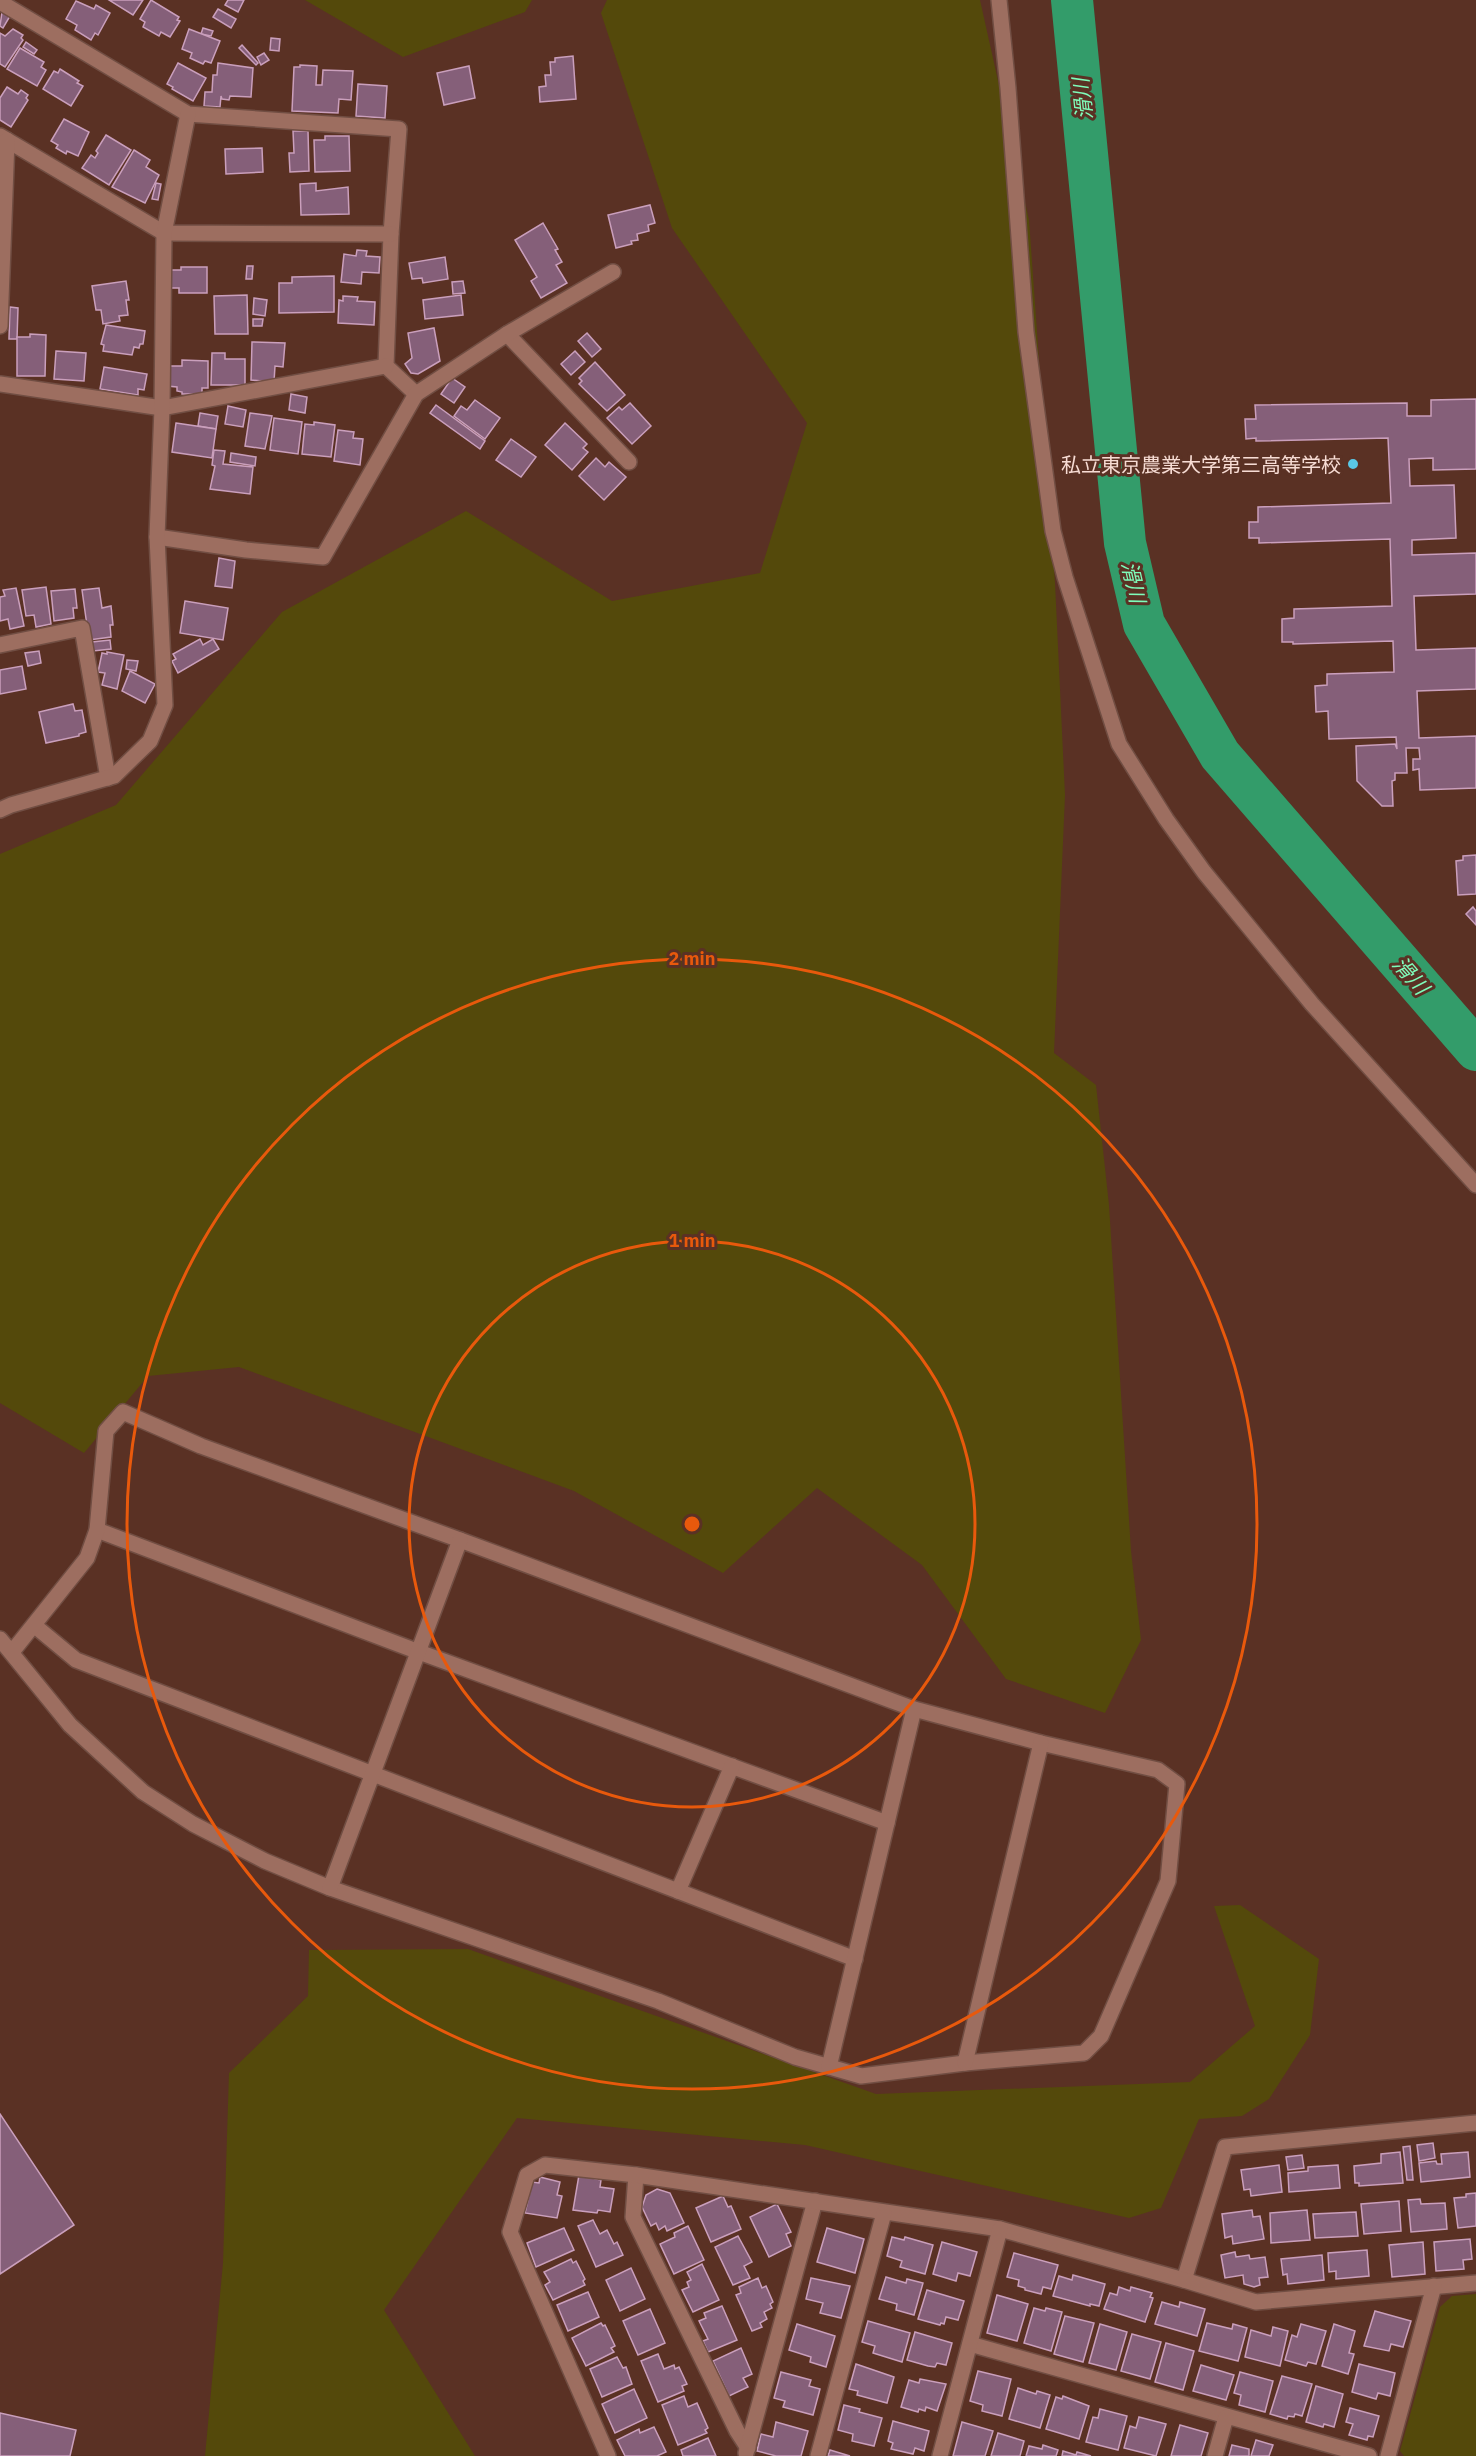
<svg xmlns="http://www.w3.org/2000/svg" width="1476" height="2456" font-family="'IBM Plex Sans','Noto Sans JP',sans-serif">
<rect width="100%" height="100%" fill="#5a3124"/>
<!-- green -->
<g fill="#54490b">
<polygon points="305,0 532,0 525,12 403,57"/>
<polygon points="607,0 980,0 1029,220 1055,583 1065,795 1054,1053 1096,1085 1109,1205 1131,1551 1141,1640 1105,1713 1006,1679 922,1565 817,1488 723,1573 574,1491 239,1367 148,1376 84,1453 0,1403 0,854 116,805 282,612 466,511 612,601 760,573 807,423 672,228 601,13"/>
<polygon points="1240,1905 1319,1959 1310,2035 1269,2099 1242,2116 1199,2119 1161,2208 1129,2218 805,2145 517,2118 384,2310 475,2456 205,2456 223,2263 229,2073 308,1996 309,1950 468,1949 876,2094 1190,2082 1255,2026 1214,1906"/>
<polygon points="1476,2294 1476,2456 1404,2456 1400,2451 1440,2307 1452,2296"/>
</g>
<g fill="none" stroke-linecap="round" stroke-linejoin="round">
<!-- river -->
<polyline stroke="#339c6a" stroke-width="42" points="1072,0 1125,543 1144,624 1220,755 1476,1050"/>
</g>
<!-- building -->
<g fill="#855f79" stroke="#ca9fbc" stroke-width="1.5">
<polygon points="109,0 143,0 133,15"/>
<polygon points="151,0 179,17 177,20 180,21 170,37 161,32 159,36 143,27 145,22 140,19"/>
<polygon points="228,0 244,0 238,12 225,5"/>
<polygon points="76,1 94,9 96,5 110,13 98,35 95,33 91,40 75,30 77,25 66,19"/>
<polygon points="218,9 236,19 231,28 213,17"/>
<polygon points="2,12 10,16 3,28 0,26"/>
<polygon points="203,28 213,31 211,36 201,34"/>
<polygon points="13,29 23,35 21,38 23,40 5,67 0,64 0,33 5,36"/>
<polygon points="189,29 220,41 211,63 205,61 203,64 190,58 192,53 182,49"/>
<polygon points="271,38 280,39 279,51 270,50"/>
<polygon points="26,42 37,50 34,54 23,47"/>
<polygon points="242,45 258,63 256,65 239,48"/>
<polygon points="20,48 44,62 41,67 46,70 37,86 7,69"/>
<polygon points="264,53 269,60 261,65 257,57"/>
<polygon points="573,56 576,99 540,102 539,87 546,86 545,75 551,75 550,62 555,62 555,58"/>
<polygon points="178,63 206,78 193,101 172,89 173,87 167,84"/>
<polygon points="218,63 253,68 251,97 230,96 229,100 222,99 221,96 220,107 204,106 205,92 212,92 213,75 217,75"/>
<polygon points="300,65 317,66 316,85 322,85 323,70 353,71 351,100 339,99 338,113 292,111 294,67 300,67"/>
<polygon points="469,66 475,98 444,105 437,73"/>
<polygon points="60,69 79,81 77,83 83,86 71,106 43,89 54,71 58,73"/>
<polygon points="358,84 387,86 385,118 356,116"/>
<polygon points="7,87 18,94 21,90 28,95 26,98 28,100 11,127 0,120 0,98"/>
<polygon points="64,119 89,132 78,156 67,151 66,154 56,148 58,145 51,141"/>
<polygon points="293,131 308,131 309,171 290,172 289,153 294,153"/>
<polygon points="106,135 131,150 109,185 82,168 91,155 95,158 98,153 96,151"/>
<polygon points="325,136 349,136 350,171 315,172 314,140 325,140"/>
<polygon points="262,148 263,172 226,174 225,149"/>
<polygon points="134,150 150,160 146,167 159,175 145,203 112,187"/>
<polygon points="156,183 161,184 158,200 152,199"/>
<polygon points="316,183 316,191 348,187 349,214 301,215 300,184"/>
<polygon points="650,205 655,223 648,225 649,231 637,234 638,240 631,241 632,244 616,248 608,215"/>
<polygon points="543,223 558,249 555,250 562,262 556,265 567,283 541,298 531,281 537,277 515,240"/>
<polygon points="357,250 367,251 366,256 380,257 379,273 362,272 361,284 341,282 344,254 356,256"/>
<polygon points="445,257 448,279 423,283 422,278 412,279 409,263"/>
<polygon points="247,266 253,266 252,279 246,279"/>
<polygon points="181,267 207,267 207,293 179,293 179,288 170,288 170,270 181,270"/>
<polygon points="334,276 334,312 279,313 279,283 292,283 292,277"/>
<polygon points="126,281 129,300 126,300 128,315 119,316 120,321 103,324 101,310 96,310 92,286"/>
<polygon points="463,281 465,293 453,294 452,282"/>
<polygon points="247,295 248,334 215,334 214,296"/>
<polygon points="461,295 463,315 425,319 423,300"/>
<polygon points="343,296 358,297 357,301 375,302 374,325 338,323 339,300 343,301"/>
<polygon points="254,298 267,300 265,316 253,314"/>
<polygon points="10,307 18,308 17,339 9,339"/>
<polygon points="253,319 263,319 262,326 253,326"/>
<polygon points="106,325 145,331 143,344 140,344 139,348 134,347 132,355 103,351 104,345 101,344"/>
<polygon points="434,328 440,361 418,374 411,373 405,364 412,358 408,333"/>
<polygon points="587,333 601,349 592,357 578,341"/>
<polygon points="30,334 46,335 45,376 17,376 17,337 30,337"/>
<polygon points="252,342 285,343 283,367 275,366 274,382 251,380"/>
<polygon points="56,351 86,353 84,381 54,379"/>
<polygon points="575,351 585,362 571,375 561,364"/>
<polygon points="212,353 225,353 225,359 245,359 245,385 211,385"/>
<polygon points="182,360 208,361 208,388 202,388 202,394 182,394 182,392 177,391 177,387 167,386 167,366 182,366"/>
<polygon points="595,362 625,395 607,411 579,384 582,381 579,378"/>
<polygon points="104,367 147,374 144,390 138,389 138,395 100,389"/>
<polygon points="452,378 465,387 454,403 441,394"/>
<polygon points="291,394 307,397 305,413 289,410"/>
<polygon points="1476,399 1476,469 1433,470 1433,458 1409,459 1410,486 1454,485 1456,538 1412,540 1412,555 1476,553 1476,594 1414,596 1416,650 1476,648 1476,689 1417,691 1419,738 1476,736 1476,788 1420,790 1419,769 1413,770 1413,759 1420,759 1419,748 1406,748 1407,773 1395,773 1395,780 1392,781 1393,806 1382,806 1357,781 1356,746 1395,744 1397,749 1396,737 1329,739 1328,711 1316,712 1315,686 1327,685 1327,674 1394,672 1393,641 1293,644 1293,642 1282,642 1282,619 1294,618 1294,609 1392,606 1390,539 1259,543 1259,538 1249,538 1249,522 1258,522 1258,507 1391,503 1388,438 1256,441 1256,438 1246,439 1245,419 1256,419 1255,405 1407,403 1407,416 1431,416 1431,400"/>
<polygon points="475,400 500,418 485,439 454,416 461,406 467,410"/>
<polygon points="630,403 651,426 632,444 607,418 619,407 622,410"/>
<polygon points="436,405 485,441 480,449 430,413"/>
<polygon points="228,406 246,410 243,427 225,424"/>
<polygon points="200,413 218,416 216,429 198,426"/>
<polygon points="250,413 272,416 265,449 245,446"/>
<polygon points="274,418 302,422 298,454 270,450"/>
<polygon points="314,422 335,425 331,457 302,454 305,424 314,425"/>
<polygon points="176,423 216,429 212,458 172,452"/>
<polygon points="565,423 587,444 583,448 588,452 572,470 545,445"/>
<polygon points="338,430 354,432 353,438 363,439 360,465 334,461"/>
<polygon points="511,439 536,457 521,477 496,460"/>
<polygon points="214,450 225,451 223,464 253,467 250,494 210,489 215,466 212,465"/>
<polygon points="231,453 256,457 255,466 230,462"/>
<polygon points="596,458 605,467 609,462 626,477 604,500 579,476"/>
<polygon points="219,558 235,561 232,588 215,586"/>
<polygon points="46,587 51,624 36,627 34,615 26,616 22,590"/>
<polygon points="16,588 24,626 10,629 8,619 0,621 0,597 5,596 3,590"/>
<polygon points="99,588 102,608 111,606 113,625 110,625 111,637 89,640 82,590"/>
<polygon points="75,589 77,608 73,608 74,618 54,621 51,591"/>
<polygon points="185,601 228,608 223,640 180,633"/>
<polygon points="200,639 203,645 213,639 219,649 178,673 172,661 176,659 173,654"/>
<polygon points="110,640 111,649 93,651 92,642"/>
<polygon points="39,651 41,663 28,666 25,653"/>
<polygon points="107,652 124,655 117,689 102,685 105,673 98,672 102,653 107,654"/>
<polygon points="127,660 138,661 136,671 126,669"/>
<polygon points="22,666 26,689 0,694 0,670"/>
<polygon points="130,671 155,684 145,703 122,691"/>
<polygon points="73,704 75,711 82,710 86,732 79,734 79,736 46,743 39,712"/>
<polygon points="1476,855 1476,894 1458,895 1456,861 1463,860 1463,856"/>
<polygon points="1473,907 1476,911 1476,925 1466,914"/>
<polygon points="0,2114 74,2225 0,2274"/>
<polygon points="1433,2143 1435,2158 1419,2161 1417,2145"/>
<polygon points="1410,2146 1413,2180 1407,2180 1403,2147"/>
<polygon points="1400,2152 1403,2183 1359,2186 1359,2183 1355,2183 1354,2166 1381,2163 1381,2154"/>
<polygon points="1468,2152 1470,2177 1421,2182 1419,2163 1436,2161 1437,2164 1442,2164 1441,2154"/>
<polygon points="1302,2155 1304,2168 1288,2170 1286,2157"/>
<polygon points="1279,2165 1282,2192 1251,2196 1250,2189 1244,2190 1241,2170"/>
<polygon points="1338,2165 1340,2188 1289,2192 1288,2173 1308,2171 1308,2167"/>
<polygon points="579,2175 601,2180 600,2187 614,2189 610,2212 598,2210 597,2213 573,2210"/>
<polygon points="540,2177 560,2182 557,2195 562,2196 557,2218 525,2213 532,2182 539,2183"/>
<polygon points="657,2189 670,2193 684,2223 667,2231 665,2226 659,2230 656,2223 651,2226 642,2207 646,2195"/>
<polygon points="1476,2193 1476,2226 1458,2228 1454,2198 1466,2197 1466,2194"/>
<polygon points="723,2196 728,2207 731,2206 741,2229 711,2242 696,2208"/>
<polygon points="1420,2199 1421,2204 1445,2203 1447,2229 1411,2232 1408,2200"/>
<polygon points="1399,2201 1401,2231 1364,2234 1361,2204"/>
<polygon points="777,2204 791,2232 786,2234 791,2246 769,2257 750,2217"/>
<polygon points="1252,2210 1253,2217 1260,2216 1264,2239 1233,2244 1232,2236 1225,2238 1222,2214"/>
<polygon points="1307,2210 1310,2240 1271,2243 1270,2213"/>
<polygon points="1356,2212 1358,2236 1315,2238 1313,2214"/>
<polygon points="593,2220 600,2234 607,2230 614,2244 617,2242 623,2255 596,2267 578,2226"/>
<polygon points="688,2226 704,2260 674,2274 660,2244 675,2237 674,2233"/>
<polygon points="564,2228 574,2250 536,2267 527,2243"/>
<polygon points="827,2228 864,2239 855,2273 817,2262"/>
<polygon points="738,2236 752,2262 744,2266 750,2278 733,2285 715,2247"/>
<polygon points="892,2237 904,2240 905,2237 933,2245 925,2274 900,2267 902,2261 887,2256"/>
<polygon points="1470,2239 1472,2259 1463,2260 1464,2269 1436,2271 1434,2242"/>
<polygon points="942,2242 977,2252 970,2276 958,2273 956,2281 933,2274"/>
<polygon points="1423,2242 1425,2274 1392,2277 1389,2245"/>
<polygon points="1367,2250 1369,2276 1336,2279 1336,2271 1329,2272 1328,2253"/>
<polygon points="1235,2252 1236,2257 1249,2255 1250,2259 1265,2257 1268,2277 1259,2278 1260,2285 1254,2287 1244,2284 1243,2275 1225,2278 1221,2255"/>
<polygon points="1014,2253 1058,2265 1051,2289 1043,2287 1041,2294 1025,2290 1025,2288 1018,2286 1019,2280 1007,2277"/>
<polygon points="1322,2255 1324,2280 1288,2284 1287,2274 1283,2275 1281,2259"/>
<polygon points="571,2259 573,2263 576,2261 585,2279 583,2281 585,2285 553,2300 545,2285 550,2282 544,2272"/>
<polygon points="702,2264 719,2300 693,2312 682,2290 689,2287 687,2282 691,2280 687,2272"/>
<polygon points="631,2268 645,2299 620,2311 606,2280"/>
<polygon points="1073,2275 1105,2284 1099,2306 1090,2304 1090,2306 1053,2296 1059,2276 1072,2280"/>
<polygon points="886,2277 906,2283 907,2279 923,2283 914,2315 896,2310 897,2304 879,2299"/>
<polygon points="758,2278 762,2288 766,2286 773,2302 770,2304 772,2308 764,2312 767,2319 760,2323 762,2327 752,2331 736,2295 741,2293 739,2287"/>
<polygon points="811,2278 850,2286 841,2318 820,2313 823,2303 806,2299"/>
<polygon points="1119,2287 1130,2291 1131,2287 1152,2293 1150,2297 1153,2298 1145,2322 1104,2309 1110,2293 1117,2295"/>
<polygon points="927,2290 964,2301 958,2320 946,2317 944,2324 941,2323 940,2325 918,2319"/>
<polygon points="588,2292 599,2317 568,2331 557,2305"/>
<polygon points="997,2295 1028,2304 1017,2341 987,2333"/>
<polygon points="1162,2302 1179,2307 1180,2302 1205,2309 1197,2336 1155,2324"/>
<polygon points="722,2306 737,2340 708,2352 703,2341 708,2339 699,2321 706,2318 704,2313"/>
<polygon points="1034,2308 1045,2311 1046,2308 1062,2312 1051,2351 1024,2343"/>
<polygon points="650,2309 665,2343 638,2355 623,2321"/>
<polygon points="1375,2311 1411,2321 1403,2347 1391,2344 1389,2351 1364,2346"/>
<polygon points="1065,2316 1094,2323 1083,2362 1054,2354"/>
<polygon points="868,2321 910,2333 902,2362 873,2353 875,2346 862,2342"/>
<polygon points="601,2323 603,2326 605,2325 615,2346 611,2348 614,2352 586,2366 572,2338"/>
<polygon points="1207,2323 1232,2329 1233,2324 1247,2328 1238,2361 1199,2351"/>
<polygon points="797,2324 835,2336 826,2367 810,2362 811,2357 789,2350"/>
<polygon points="1100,2324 1127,2332 1116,2370 1089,2363"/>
<polygon points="1301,2324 1326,2331 1316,2364 1308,2362 1306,2366 1285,2360 1292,2335 1297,2337"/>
<polygon points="1334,2324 1355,2331 1349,2353 1354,2354 1348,2374 1322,2366"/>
<polygon points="1273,2327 1288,2331 1280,2366 1245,2357 1251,2330 1271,2336"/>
<polygon points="915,2332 952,2343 946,2365 937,2363 935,2367 928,2366 907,2360"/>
<polygon points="1132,2334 1161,2342 1150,2379 1121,2371"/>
<polygon points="1166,2343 1194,2351 1183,2390 1155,2382"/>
<polygon points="741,2348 752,2374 743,2378 748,2387 729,2396 713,2361"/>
<polygon points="658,2354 664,2369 674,2365 675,2369 679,2367 687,2384 682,2386 684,2391 658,2402 641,2361"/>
<polygon points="617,2357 623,2368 626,2367 632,2384 602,2397 590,2369"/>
<polygon points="856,2364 894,2377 887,2403 857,2395 858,2391 849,2389"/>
<polygon points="1359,2364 1395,2373 1390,2396 1378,2393 1376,2399 1352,2392"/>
<polygon points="1201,2365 1234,2375 1226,2400 1193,2391"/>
<polygon points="978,2371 1011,2379 1002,2416 982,2411 983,2405 970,2401"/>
<polygon points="781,2372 811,2380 809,2386 820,2389 813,2415 783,2407 785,2401 774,2398"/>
<polygon points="1240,2372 1273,2381 1265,2412 1239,2405 1241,2395 1234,2393"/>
<polygon points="1282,2376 1312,2384 1302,2416 1295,2414 1294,2417 1288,2416 1287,2419 1270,2414"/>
<polygon points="920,2379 946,2384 937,2411 926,2407 925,2411 919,2409 918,2412 901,2407 909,2380 919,2383"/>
<polygon points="1316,2386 1343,2394 1334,2427 1324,2424 1323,2427 1306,2422"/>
<polygon points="1018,2388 1036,2394 1037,2391 1050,2395 1040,2428 1009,2419"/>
<polygon points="634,2389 647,2418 615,2433 602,2404"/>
<polygon points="684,2396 688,2407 697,2403 708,2428 705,2430 707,2433 678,2445 662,2405"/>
<polygon points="1063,2396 1089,2406 1079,2439 1046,2429 1056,2397 1062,2399"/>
<polygon points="844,2405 860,2409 859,2412 882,2418 874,2446 852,2441 853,2434 838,2430"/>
<polygon points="1350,2408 1379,2416 1373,2437 1368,2436 1367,2440 1349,2435 1353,2424 1346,2422"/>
<polygon points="1100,2409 1127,2416 1118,2450 1086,2442 1093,2417 1098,2418"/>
<polygon points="0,2413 76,2430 70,2456 0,2456"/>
<polygon points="1139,2417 1166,2424 1156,2456 1124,2448 1130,2426 1136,2428"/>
<polygon points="893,2421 929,2431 924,2451 915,2448 913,2454 891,2449 893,2443 888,2441"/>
<polygon points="776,2422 808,2431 801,2456 776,2456 757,2451 761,2434 773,2437"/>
<polygon points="962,2422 993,2431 985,2456 953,2456"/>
<polygon points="1180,2425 1208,2433 1201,2456 1171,2456"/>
<polygon points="654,2427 666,2452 657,2456 625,2456 617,2440 639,2429 640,2433"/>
<polygon points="998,2433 1024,2441 1020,2456 991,2456"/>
<polygon points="708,2438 716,2456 683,2456 681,2450"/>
<polygon points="1256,2440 1273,2445 1269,2456 1251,2456"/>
<polygon points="1043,2445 1058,2450 1056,2456 1026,2456 1029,2446 1042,2449"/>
<polygon points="1232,2445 1249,2449 1249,2456 1229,2456"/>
<polygon points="830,2450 850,2456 828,2456"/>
<polygon points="1063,2451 1076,2455 1077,2452 1091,2456 1062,2456"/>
</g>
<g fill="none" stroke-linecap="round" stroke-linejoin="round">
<!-- street casing -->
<g stroke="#714e43" stroke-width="18">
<g id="street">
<polyline points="999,0 1008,88 1026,332 1053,531 1065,577 1119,744 1166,819 1204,872 1312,1004 1476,1185"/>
<polyline points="0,2 188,114 399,129 391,234 386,366 416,394"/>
<polyline points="0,136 164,233 391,234"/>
<polyline points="0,326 7,140"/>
<polyline points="507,334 629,462"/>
<polyline points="0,384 162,408 386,366"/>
<polyline points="157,537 246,550 323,557 416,394 507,334 613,272"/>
<polyline points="0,645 82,628 108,778"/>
<polyline points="0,810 11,805 114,776 150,741 165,705 157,537 162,408 164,233 188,114"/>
<polyline points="97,1530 419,1652 887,1823"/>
<polyline points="35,1626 76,1660 855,1959"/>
<polyline points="0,1639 70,1725 143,1792 193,1824 265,1861 330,1888 658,2001 795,2057 861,2076 965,2063 1084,2053 1101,2036 1168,1881 1177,1784 1158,1770 1041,1743 914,1709 460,1540 201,1446 123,1412 106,1431 97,1530 87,1558 12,1652"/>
<polyline points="330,1888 460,1540"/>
<polyline points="678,1891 732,1766"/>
<polyline points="965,2063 1041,1743"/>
<polyline points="829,2067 914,1709"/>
<polyline points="636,2175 633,2217 737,2431 748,2448"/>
<polyline points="1184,2280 1225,2147 1476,2123"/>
<polyline points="970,2344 1369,2456"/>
<polyline points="746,2453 815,2201"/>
<polyline points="608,2456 510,2232 527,2175 545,2165 636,2175 1000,2229 1184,2280 1256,2302 1476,2283"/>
<polyline points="818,2456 884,2213"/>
<polyline points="940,2456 1000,2229"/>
<polyline points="1215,2456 1226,2417"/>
<polyline points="1388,2456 1434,2286"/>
</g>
</g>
<!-- street -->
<use href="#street" stroke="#9d6e60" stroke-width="15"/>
</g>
<!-- distance rings -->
<g fill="none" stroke="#e8590c" stroke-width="3">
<circle cx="692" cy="1524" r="283"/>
<circle cx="692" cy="1524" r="565"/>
</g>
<!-- markers -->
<circle fill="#5ac8e6" stroke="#5a3124" stroke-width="2" cx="1353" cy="464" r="6"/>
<g text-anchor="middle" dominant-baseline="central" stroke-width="6" stroke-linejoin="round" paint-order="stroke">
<!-- poi labels -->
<g font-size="20" fill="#f7dcd4" stroke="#5a3124" text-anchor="end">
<text x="1341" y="464">私立東京農業大学第三高等学校</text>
</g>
<!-- water labels -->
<g font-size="21" font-style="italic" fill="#7ffcba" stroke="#5a3124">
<text transform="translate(1082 99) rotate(-96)">滑川</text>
<text transform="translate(1134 582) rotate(77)">滑川</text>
<text transform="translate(1411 975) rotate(49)">滑川</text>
</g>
</g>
<circle cx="692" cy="1524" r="9" fill="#e8590c" stroke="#5a3124" stroke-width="3"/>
<g font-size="18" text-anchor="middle" font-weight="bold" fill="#e8590c" stroke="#5a3124" stroke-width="6" stroke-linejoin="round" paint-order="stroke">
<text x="692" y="965">2 min</text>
<text x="692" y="1247">1 min</text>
</g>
</svg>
